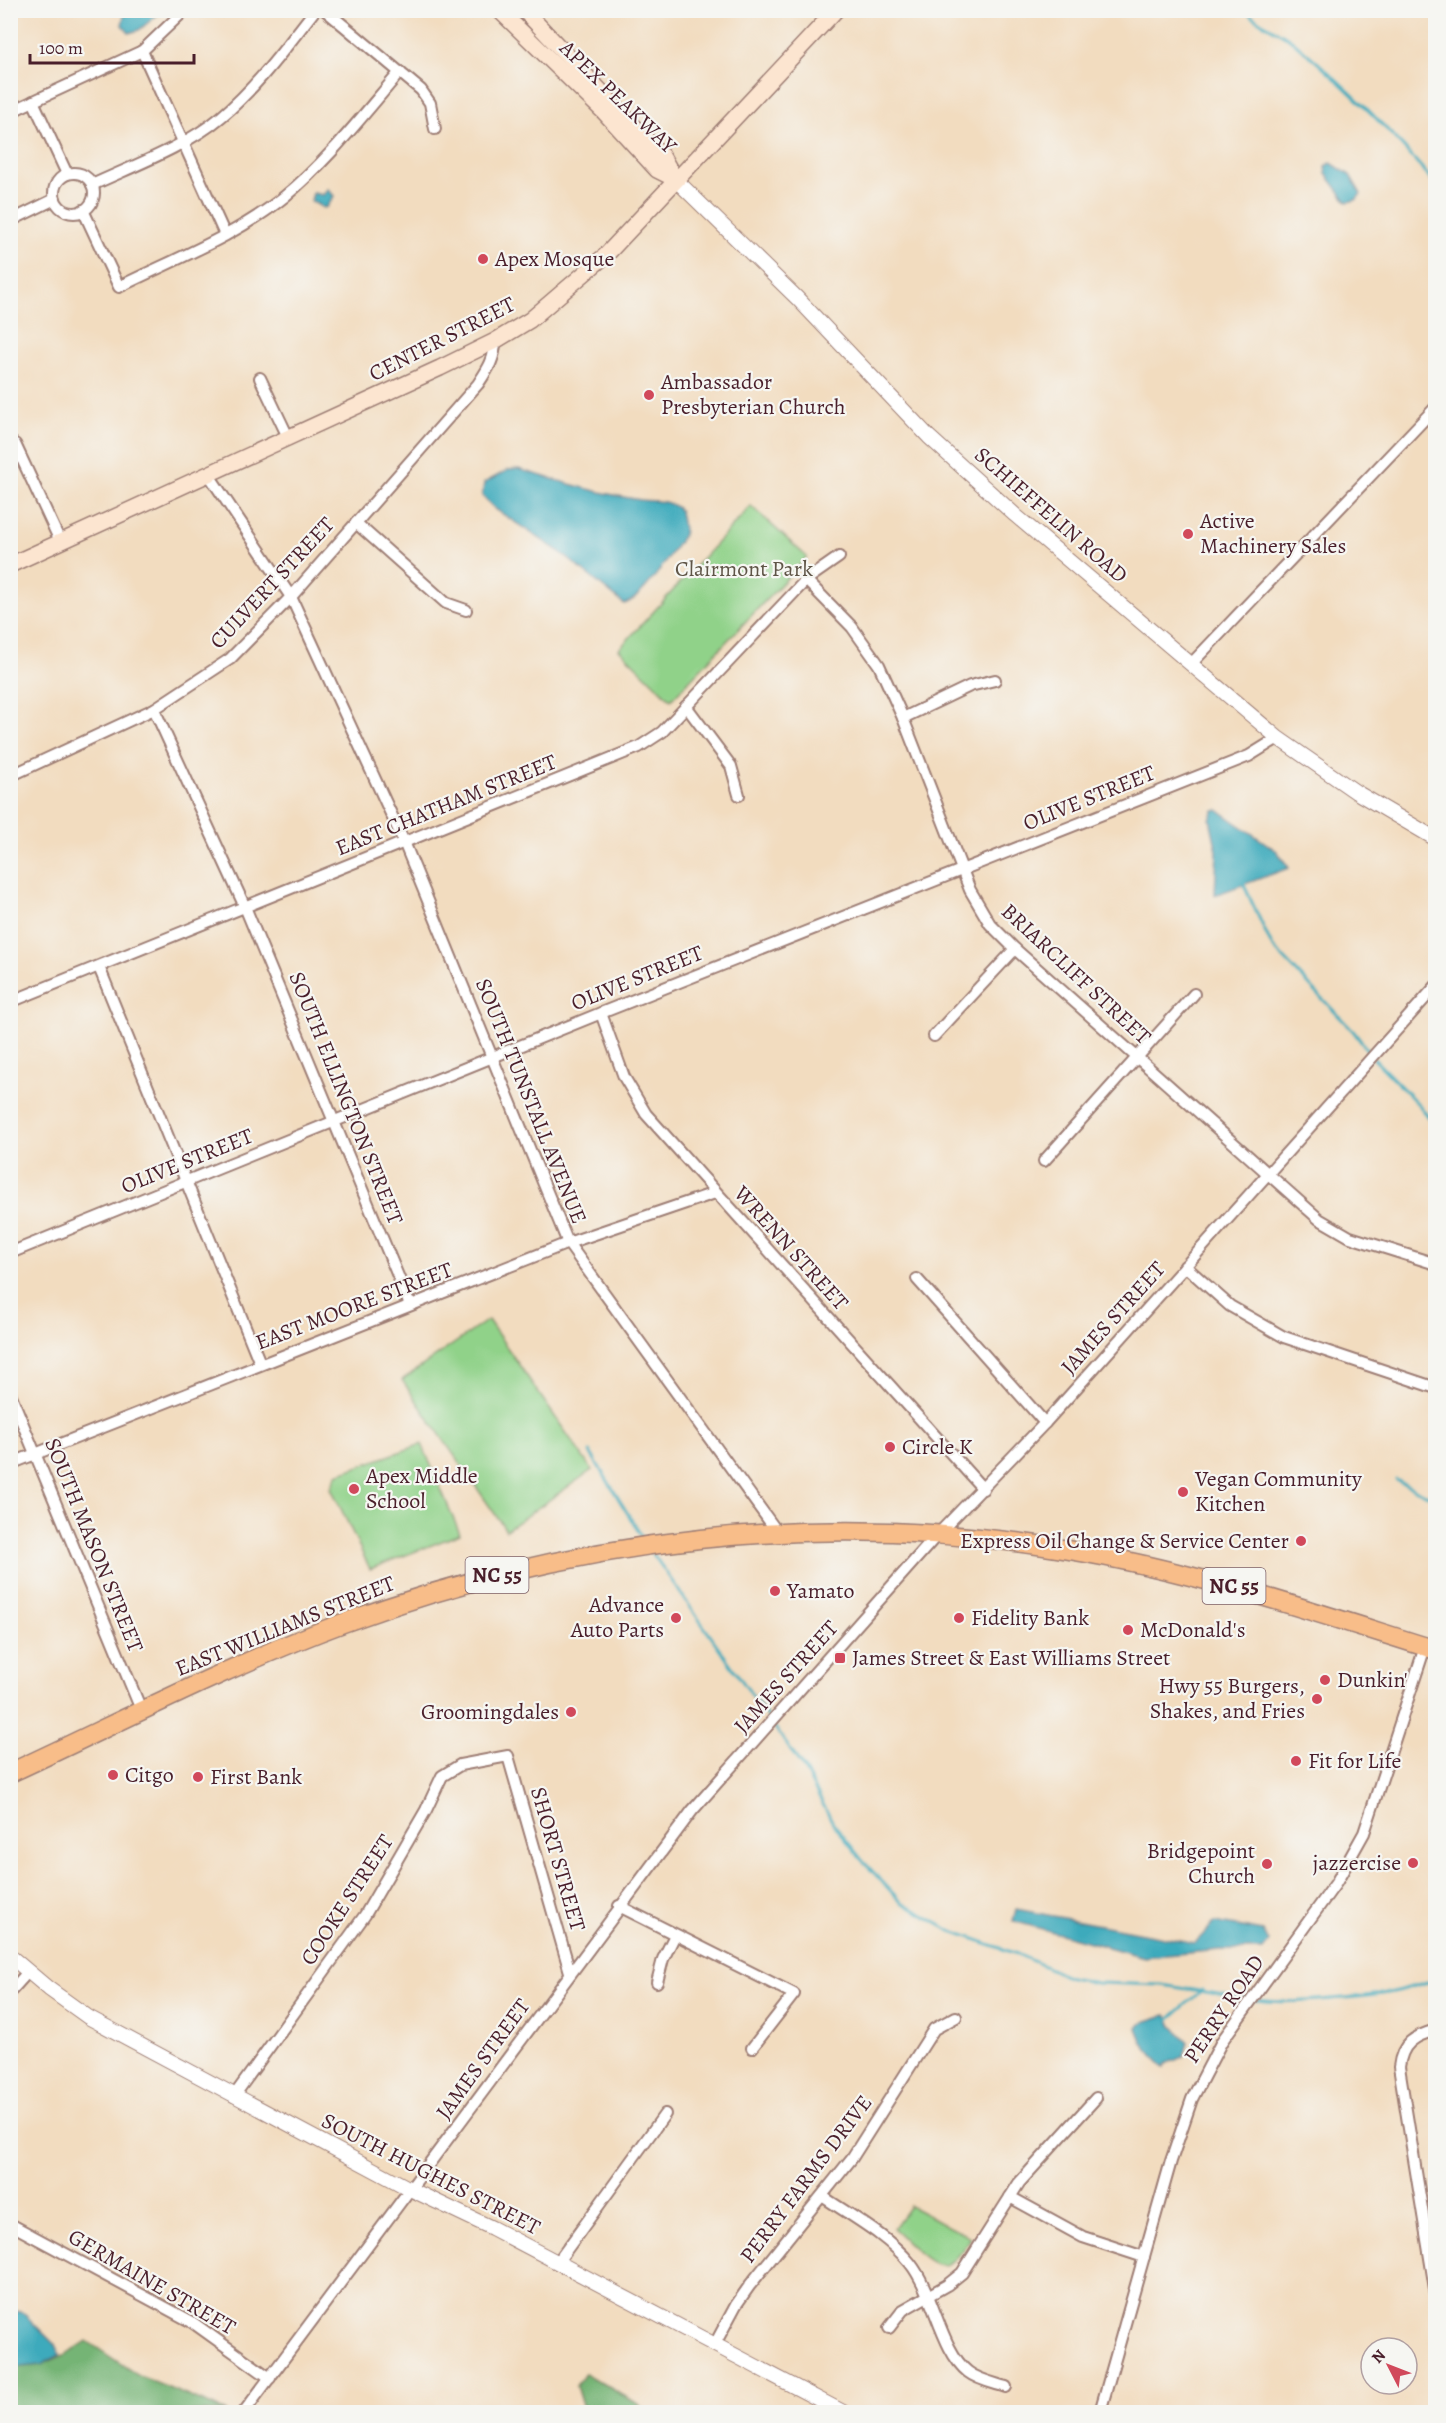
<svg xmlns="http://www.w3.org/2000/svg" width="1446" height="2423" font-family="Alegreya,serif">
<rect width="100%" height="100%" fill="#f6f6f2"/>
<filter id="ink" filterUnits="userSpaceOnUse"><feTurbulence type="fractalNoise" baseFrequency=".0167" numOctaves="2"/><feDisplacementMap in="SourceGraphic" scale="12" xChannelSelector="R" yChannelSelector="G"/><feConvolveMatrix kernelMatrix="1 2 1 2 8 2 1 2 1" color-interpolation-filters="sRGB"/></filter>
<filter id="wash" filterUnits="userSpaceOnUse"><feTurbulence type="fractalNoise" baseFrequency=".008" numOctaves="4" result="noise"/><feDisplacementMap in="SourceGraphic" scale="24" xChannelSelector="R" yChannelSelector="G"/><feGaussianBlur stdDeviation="1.35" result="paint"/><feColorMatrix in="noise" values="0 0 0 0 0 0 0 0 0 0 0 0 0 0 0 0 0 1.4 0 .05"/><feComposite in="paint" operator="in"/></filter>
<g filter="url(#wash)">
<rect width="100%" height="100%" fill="#f2dcbf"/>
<!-- green -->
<g fill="#90d289" stroke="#6d785a" stroke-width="1.5">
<polygon points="751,506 807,557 671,700 619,649"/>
<polygon points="488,1320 592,1470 506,1530 402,1380"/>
<polygon points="422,1444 460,1534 370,1569 331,1488 337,1474"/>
<path d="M910 2206 971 2238C965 2246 958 2258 949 2263 933 2274 906 2239 893 2229Z"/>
</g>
<!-- forest -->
<g fill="#74b475" stroke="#5f6a50" stroke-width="1.5">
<path d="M87 2341 139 2376 227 2412H11V2368C44 2365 59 2360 87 2341Z"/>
<polygon points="584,2373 640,2405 642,2412 584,2412 576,2386"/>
</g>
<!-- water -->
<g fill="#3daabc" stroke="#446474" stroke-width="1.5">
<polygon points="125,11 125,10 162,11 139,30 129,33 122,25"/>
<polygon points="1331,163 1350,175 1361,194 1356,200 1347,202 1326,174 1325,166"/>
<polygon points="328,189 334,196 327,207 323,208 311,201 313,193 323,195"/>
<path d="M518 469C559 481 600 494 641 500 656 502 670 499 680 511L684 534C673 550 643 600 624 604L560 552 495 509 482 496 484 483 508 470Z"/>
<polygon points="1214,810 1218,810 1277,851 1289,868 1215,895 1217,851 1210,819"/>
<polygon points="1016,1909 1195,1943 1215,1922 1263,1931 1269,1942 1263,1950 1220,1950 1144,1957 1013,1921"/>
<polygon points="1166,2015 1173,2026 1188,2042 1184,2057 1167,2063 1164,2068 1143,2043 1137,2028 1144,2022"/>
<polygon points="17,2311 23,2313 55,2345 60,2355 41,2365 11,2368 11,2317"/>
</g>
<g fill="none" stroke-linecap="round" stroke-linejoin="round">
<!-- stream -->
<g stroke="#3daabc" stroke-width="3">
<path d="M1245 10C1259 25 1280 30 1295 43 1346 86 1394 134 1436 185"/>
<polyline points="1243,883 1272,946 1354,1032 1370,1054"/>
<polyline points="1374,1059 1419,1105 1436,1126"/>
<polyline points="590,1452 642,1537"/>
<polyline points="1396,1480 1436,1499"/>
<polyline points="653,1554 804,1769 833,1823 861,1859 901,1902 949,1930 1017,1954 1070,1978 1097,1983 1162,1985 1249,1999"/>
<path d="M1255 2000C1286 2004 1314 2000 1344 1998 1382 1995 1400 1993 1436 1978"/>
<polyline points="1167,2021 1202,1990"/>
</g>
</g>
</g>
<g filter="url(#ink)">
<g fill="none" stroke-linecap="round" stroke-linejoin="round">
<!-- minor casing -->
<g stroke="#9e7e75" stroke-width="14">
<g id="minor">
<polyline points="325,10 421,90 430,103 435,129"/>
<polyline points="142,51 225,235"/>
<polyline points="33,101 67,174"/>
<polyline points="10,112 142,51 185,10"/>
<circle cx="74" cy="193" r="20"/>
<path d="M92 185C133 166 187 146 221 117 257 87 286 47 315 10"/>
<path d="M83 210 119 287C175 259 236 236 284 197 328 161 363 115 400 72"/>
<polyline points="10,221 55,199"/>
<polyline points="260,378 289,439"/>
<polyline points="15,444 60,541"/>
<polyline points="209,475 291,597 404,842 568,1243 778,1533"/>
<polyline points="356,523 446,603 466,610"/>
<polyline points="806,580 852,627 879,665 903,718 970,890 990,924 1015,949 1319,1219 1350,1237 1436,1264"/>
<polyline points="1192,663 1436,407"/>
<polyline points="686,706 731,766 739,795"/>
<polyline points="154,709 245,907 410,1305"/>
<polyline points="903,718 970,686 995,680"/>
<path d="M10 776 154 709 230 659 291 597 478 384C488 369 495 359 495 341"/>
<polyline points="99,967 260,1363"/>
<polyline points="10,1002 639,747 662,732 806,580 839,557"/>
<polyline points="601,1013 624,1077 646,1114 983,1489"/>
<polyline points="934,1036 1015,949"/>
<polyline points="1044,1161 1194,994"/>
<polyline points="10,1253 601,1013 1249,756 1278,738"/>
<polyline points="1185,1266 1230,1306 1284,1337 1436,1388"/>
<polyline points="917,1279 1045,1423"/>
<polyline points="10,1393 142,1712"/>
<polyline points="10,1464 568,1243 715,1193"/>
<polyline points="619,1906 794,1994 752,2048"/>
<polyline points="657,1982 663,1959 675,1935"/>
<polyline points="10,1992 28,1972"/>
<path d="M1436 2030C1414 2036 1402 2043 1399 2067L1436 2295"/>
<polyline points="234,2096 365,1915 426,1810 442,1776 460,1765 508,1756 570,1972"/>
<path d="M822 2196C851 2216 887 2235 910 2263 934 2293 941 2351 968 2372 978 2380 994 2383 1006 2387"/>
<polyline points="1010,2197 1083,2237 1144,2257"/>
<polyline points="10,2224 192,2322 270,2378"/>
<polyline points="557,2263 665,2114"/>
<polyline points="889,2328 903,2310 947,2285 962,2273 1019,2183 1096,2098"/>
<polyline points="715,2344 736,2305 750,2285 852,2158 934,2029 956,2017"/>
<polyline points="244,2412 692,1811 938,1534 1045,1423 1436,986"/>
<polyline points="1100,2412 1171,2161 1192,2099 1222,2041 1336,1883 1364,1833 1425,1647"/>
</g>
</g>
<!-- tertiary casing -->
<g stroke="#9e7e75" stroke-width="16">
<g id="tertiary">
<polyline points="675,179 797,298 929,437 1015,515 1278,738 1356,792 1436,839"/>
<polyline points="10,1956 49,1989 88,2017 410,2189 492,2228 843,2412"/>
</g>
</g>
<!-- secondary casing -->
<g stroke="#9e7e75" stroke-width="18">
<g id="secondary">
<polyline points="499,10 603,111 657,170 675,179"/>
<polyline points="524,10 662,156 675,179"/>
<polyline points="10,565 440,368 495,341 530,320 606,255 836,10"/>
</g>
</g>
<!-- primary casing -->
<g stroke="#9e7e75" stroke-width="21">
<path id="primary" d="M10 1773C120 1722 230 1665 343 1623 574 1538 826 1508 1069 1550 1195 1571 1314 1612 1436 1650"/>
</g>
<!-- minor -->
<use href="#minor" stroke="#fff" stroke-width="10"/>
<!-- tertiary -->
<use href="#tertiary" stroke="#fff" stroke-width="14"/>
<!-- secondary -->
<use href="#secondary" stroke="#fce5d0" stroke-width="15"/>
<!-- primary -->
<use href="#primary" stroke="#f8bd89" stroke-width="18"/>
</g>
</g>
<!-- markers -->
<g fill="#d1495b" stroke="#f6f6f2" stroke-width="2">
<circle cx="483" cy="259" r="6"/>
<circle cx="649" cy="395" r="6"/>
<circle cx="1188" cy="534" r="6"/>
<circle cx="890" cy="1447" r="6"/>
<circle cx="354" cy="1489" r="6"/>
<circle cx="1183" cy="1492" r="6"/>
<circle cx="1301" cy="1541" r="6"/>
<circle cx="775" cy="1591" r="6"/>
<circle cx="676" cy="1618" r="6"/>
<circle cx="959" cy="1618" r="6"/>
<circle cx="1128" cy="1630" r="6"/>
<rect x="834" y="1652" width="12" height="12" rx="3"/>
<circle cx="1325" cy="1680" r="6"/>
<circle cx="1317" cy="1699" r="6"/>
<circle cx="571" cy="1712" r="6"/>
<circle cx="1296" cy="1761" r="6"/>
<circle cx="113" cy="1775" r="6"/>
<circle cx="198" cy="1777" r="6"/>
<circle cx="1413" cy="1863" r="6"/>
<circle cx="1267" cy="1864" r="6"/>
</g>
<g text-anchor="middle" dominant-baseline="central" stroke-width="4.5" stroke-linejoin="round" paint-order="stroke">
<!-- shield labels -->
<g fill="#f6f6f2" stroke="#7e6067" stroke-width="1.5">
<rect x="465.5" y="1557" width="63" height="36" rx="4.5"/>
<rect x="1202.5" y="1568" width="63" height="36" rx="4.5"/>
</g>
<g font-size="21" font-weight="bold" fill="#4a1f2b">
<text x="497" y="1575">NC 55</text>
<text x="1234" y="1586">NC 55</text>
</g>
<!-- street labels -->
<g font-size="22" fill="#4a1f2b" stroke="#f6f6f2">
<text transform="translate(618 97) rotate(44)">APEX PEAKWAY</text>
<text transform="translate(442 339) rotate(-27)">CENTER STREET</text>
<text transform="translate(1051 515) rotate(41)">SCHIEFFELIN ROAD</text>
<text transform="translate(272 583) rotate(-47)">CULVERT STREET</text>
<text transform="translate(1089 798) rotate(-22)">OLIVE STREET</text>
<text transform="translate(446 805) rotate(-22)">EAST CHATHAM STREET</text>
<text transform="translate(1076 974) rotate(43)">BRIARCLIFF STREET</text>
<text transform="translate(637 978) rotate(-22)">OLIVE STREET</text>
<text transform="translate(346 1098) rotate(68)">SOUTH ELLINGTON STREET</text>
<text transform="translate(531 1101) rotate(68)">SOUTH TUNSTALL AVENUE</text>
<text transform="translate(187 1161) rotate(-22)">OLIVE STREET</text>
<text transform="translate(791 1248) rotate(48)">WRENN STREET</text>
<text transform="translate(354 1306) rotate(-21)">EAST MOORE STREET</text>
<text transform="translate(1113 1318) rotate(-48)">JAMES STREET</text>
<text transform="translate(94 1545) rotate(68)">SOUTH MASON STREET</text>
<text transform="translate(285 1626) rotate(-22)">EAST WILLIAMS STREET</text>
<text transform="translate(786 1677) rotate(-48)">JAMES STREET</text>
<text transform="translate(558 1859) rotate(74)">SHORT STREET</text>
<text transform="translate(347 1900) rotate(-57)">COOKE STREET</text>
<text transform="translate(1224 2009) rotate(-56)">PERRY ROAD</text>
<text transform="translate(483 2059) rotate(-54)">JAMES STREET</text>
<text transform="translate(431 2174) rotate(27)">SOUTH HUGHES STREET</text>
<text transform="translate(806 2179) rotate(-53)">PERRY FARMS DRIVE</text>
<text transform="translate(152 2282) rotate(30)">GERMAINE STREET</text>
</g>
<!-- poi labels -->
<g font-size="22" fill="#4a1f2b" stroke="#f6f6f2" text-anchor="start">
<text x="495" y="259">Apex Mosque</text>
<text x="661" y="382">Ambassador<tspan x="661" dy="25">Presbyterian Church</tspan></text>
<text x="1200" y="521">Active<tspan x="1200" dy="25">Machinery Sales</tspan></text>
<text x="902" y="1447">Circle K</text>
<text x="366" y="1476">Apex Middle<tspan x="366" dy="25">School</tspan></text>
<text x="1195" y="1479">Vegan Community<tspan x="1195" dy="25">Kitchen</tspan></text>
<text x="1289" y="1541" text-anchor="end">Express Oil Change &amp; Service Center</text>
<text x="787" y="1591">Yamato</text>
<text x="664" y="1605" text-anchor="end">Advance<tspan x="664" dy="25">Auto Parts</tspan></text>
<text x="971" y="1618">Fidelity Bank</text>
<text x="1140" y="1630">McDonald's</text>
<text x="852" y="1658">James Street &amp; East Williams Street</text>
<text x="1337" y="1680">Dunkin'</text>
<text x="1305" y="1686" text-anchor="end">Hwy 55 Burgers,<tspan x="1305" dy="25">Shakes, and Fries</tspan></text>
<text x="559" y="1712" text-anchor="end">Groomingdales</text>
<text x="1308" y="1761">Fit for Life</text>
<text x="125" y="1775">Citgo</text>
<text x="210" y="1777">First Bank</text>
<text x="1255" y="1851" text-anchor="end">Bridgepoint<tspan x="1255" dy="25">Church</tspan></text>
<text x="1401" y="1863" text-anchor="end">jazzercise</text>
</g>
<!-- park labels -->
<g font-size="22" fill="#5f5547" stroke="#f6f6f2">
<text x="744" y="569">Clairmont Park</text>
</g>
</g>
<!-- margin -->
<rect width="1446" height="2423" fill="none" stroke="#f6f6f2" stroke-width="36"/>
<!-- north arrow -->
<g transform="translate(1389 2366) rotate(312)"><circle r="28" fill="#f6f6f2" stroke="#b1a0a2" stroke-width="1.5"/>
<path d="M0-4.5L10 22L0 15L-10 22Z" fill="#d1495b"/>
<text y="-9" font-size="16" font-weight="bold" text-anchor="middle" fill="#4a1f2b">N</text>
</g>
<!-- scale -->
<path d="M30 54v9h164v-9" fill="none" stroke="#4a1f2b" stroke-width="3"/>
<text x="39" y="54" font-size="18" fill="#4a1f2b" stroke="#f6f6f2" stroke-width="4.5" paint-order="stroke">100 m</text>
</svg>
